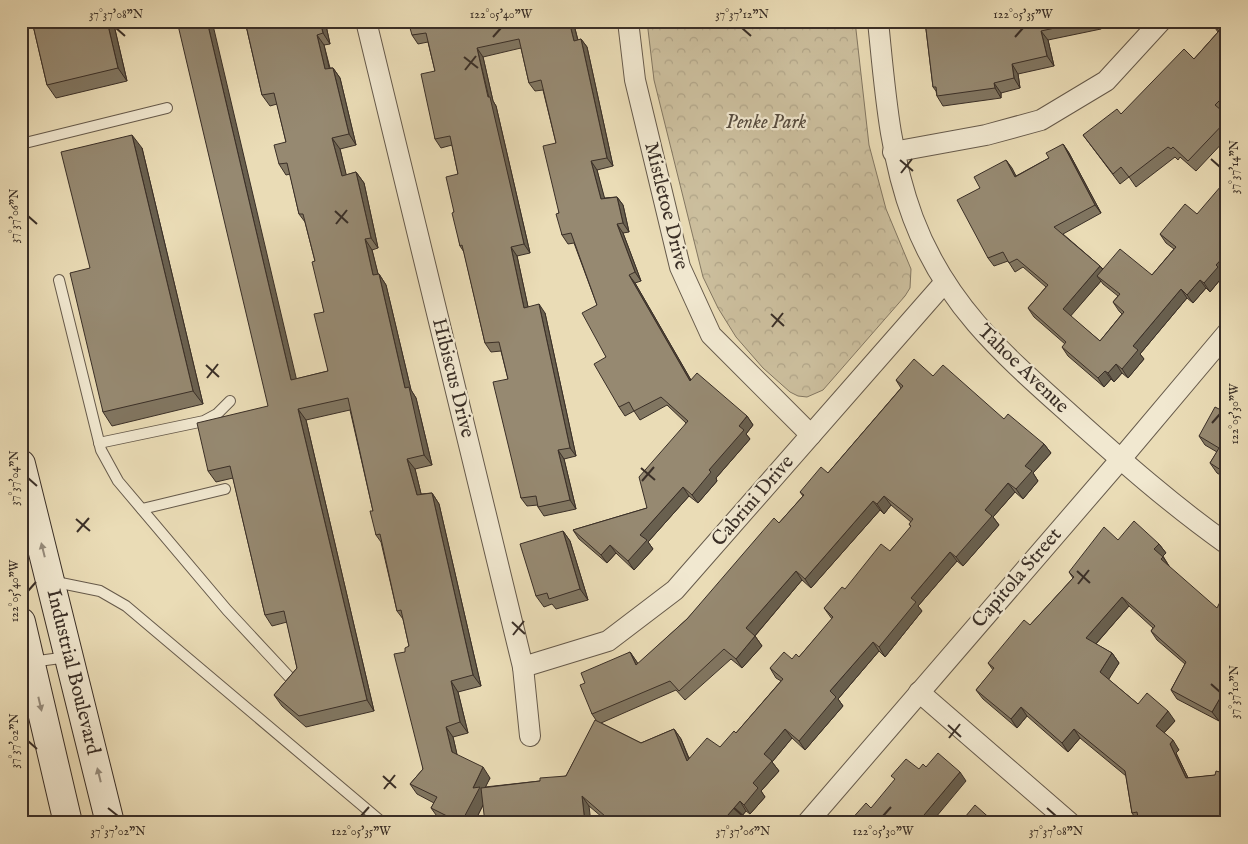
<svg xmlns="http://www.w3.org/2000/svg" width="1248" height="844" font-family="'IM FELL English',serif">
<defs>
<pattern id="park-crowns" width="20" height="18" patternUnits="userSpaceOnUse" patternTransform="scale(1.25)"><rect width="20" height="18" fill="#ccbf9e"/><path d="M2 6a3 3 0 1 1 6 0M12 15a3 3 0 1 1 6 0" fill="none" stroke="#b0a488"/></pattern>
</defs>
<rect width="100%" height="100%" fill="#eadcb6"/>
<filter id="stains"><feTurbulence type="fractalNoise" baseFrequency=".004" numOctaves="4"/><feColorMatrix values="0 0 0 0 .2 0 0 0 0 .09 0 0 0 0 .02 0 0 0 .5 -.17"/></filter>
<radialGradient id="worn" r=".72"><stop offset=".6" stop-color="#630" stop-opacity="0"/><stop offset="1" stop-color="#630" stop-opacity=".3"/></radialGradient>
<!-- park -->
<polygon fill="url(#park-crowns)" stroke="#837762" points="647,21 855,21 869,145 886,209 911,269 910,288 905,296 823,390 807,397 798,396 790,392 763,368 736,337 718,308 703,277 654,80"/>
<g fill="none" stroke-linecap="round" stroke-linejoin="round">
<!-- lane casing -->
<g stroke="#665a4b" stroke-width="12">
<g id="lane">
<polyline points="21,144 167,108"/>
<polyline points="59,280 101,450 118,481 227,610 293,681"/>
<polyline points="99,443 204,421 217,414 230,401"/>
<polyline points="142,509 225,489"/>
<polyline points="51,581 100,591 126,606 383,823"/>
<polyline points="31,662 68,657"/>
</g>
</g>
<!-- street casing -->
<g stroke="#665a4b" stroke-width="22">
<g id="street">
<polyline points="366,21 523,667 530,736"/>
<polyline points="628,21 635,80 680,267 711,335 811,435"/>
<path d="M878 21C885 89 889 154 913 218 946 306 1005 356 1072 416 1122 461 1172 505 1227 544"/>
<polyline points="893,152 986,135 1041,120 1106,81 1161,21"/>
<polyline points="523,667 608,641 675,590 945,282"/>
<polyline points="919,692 1069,822"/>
<polyline points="807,823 1120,460 1227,333"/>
</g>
</g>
<!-- secondary casing -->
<g stroke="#3a2f27" stroke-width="30">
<g id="secondary">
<polyline points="21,464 110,823"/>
<polyline points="21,622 68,823"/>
</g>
</g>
<!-- lane -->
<use href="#lane" stroke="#f1e8d0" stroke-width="10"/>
<!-- street -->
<use href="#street" stroke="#f1e8d0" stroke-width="20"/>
<!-- secondary -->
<use href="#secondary" stroke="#f1e8d0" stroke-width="28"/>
</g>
<!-- wall -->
<g fill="#817661" stroke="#3a2f27" fill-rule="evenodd">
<polygon points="32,21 113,21 127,81 56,98 47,85"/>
<path d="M245 21H325L330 44 324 45 330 68H333L340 78 356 145 340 149 346 175 356 172 364 183 378 248 372 250 378 274H379L386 285 411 390 416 398 432 465 415 469 421 494 432 493 439 504 481 686 458 692 468 733 453 737 457 755 490 778 485 787 540 781 566 776 596 720 592 714 585 683 630 652 638 664 687 619 779 523 803 496 800 492 828 473 901 388 896 380 933 376 1044 444 1051 453 1033 473 1038 481 1023 499 1015 492 993 517 999 525 963 566 957 561 918 606 922 611 885 657 879 651 838 699 843 706 805 750 792 738 772 762 779 771 761 791 765 797 750 814 746 811 736 823H609L589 806 483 805 474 823H446L439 819 431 808 434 803 417 794 410 784 423 769 405 652 409 646 403 619 397 611 381 542 376 535 373 511 350 410 306 420 374 711 306 727 282 706 274 695 297 668 287 622 272 626 265 615 233 478 216 482 208 471 268 406 296 379 328 371 324 312 315 261 305 222 299 214 290 174 286 175 279 164 286 142 277 104 270 106 262 95ZM891 505 911 522 909 524 911 527 890 551 824 608 832 619 799 657 792 659 770 668 776 678 781 681 736 733 720 747 689 758 681 739 674 729 641 743 601 723 676 690 685 700 731 659 742 668 762 646 755 636 802 580 811 588 880 510 884 514Z"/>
<polygon points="478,21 478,23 484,21 491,21 493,23 502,21 573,21 578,40 581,39 587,47 613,166 597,170 604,198 617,197 623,205 629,232 623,233 641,281 635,283 691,380 747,416 753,425 746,434 750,439 716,478 717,481 698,503 689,496 648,542 653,549 634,570 616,553 607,563 579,539 573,530 647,508 686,423 667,405 640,420 634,411 625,416 619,407 606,357 597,305 574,243 568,244 562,235 559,213 556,143 543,90 535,91 529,83 521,48 483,57 493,101 496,106 530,253 517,256 528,307 545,313 576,456 564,459 576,509 544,516 538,507 538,505 527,506 521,498 508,379 501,351 491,352 485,343 464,252 460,246 454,212 458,174 452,145 441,148 435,139 435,71 428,42 418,44 412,35"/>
<polygon points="925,21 1111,21 1101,29 1048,40 1054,66 1018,74 1020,88 1001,93 1001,98 943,106 937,96 936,91 933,87"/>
<polygon points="1210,21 1227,21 1227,111 1225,113 1227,115 1227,138 1196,171 1180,157 1178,160 1175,157 1136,187 1129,177 1120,184 1083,135 1121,114 1194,59 1218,32"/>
<path d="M1063 144 1069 153 1101 213 1063 234 1100 266 1103 269 1152 275 1174 249 1166 243 1160 234 1223 273 1224 275 1210 292 1206 288 1193 303 1187 298 1140 354 1144 359 1128 378 1122 373 1114 382 1111 379 1104 387 1068 356 1062 347 1065 344 1034 317 1028 308 1046 287 1023 267 1015 272 1008 261 994 266 988 258 980 188 1006 160 1016 176 1049 158ZM1101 281 1103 284 1118 296 1113 302 1119 311 1122 314 1100 341 1070 316Z"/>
<polygon points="142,148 203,404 112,426 103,412 90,268"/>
<polygon points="1227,413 1227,479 1217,473 1210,463 1217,452 1205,445 1199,436"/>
<polygon points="563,531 570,541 588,600 556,609 552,604 544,607 536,596"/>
<polygon points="1118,540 1159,544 1166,553 1163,556 1169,566 1219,721 1177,699 1171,690 1185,664 1157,640 1151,631 1153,628 1129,606 1096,644 1112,653 1119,663 1108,679 1138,704 1175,721 1164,733 1179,750 1176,753 1188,778 1227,774 1138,822 1132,813 1126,776 1080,738 1068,752 1027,716 1017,728 983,699 976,690 993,670 988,663 1030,625 1073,578 1069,572"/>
</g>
<!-- shaded-wall -->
<g fill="#69604f" stroke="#3a2f27">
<polygon points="107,21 113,21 127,81 118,68"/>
<polygon points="207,21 212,21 299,390 291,380"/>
<polygon points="320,21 325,21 330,44 323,33"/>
<polygon points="569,21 573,21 580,49 574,41"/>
<polygon points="1041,31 1048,40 1054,66 1047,56"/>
<polygon points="317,35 324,45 332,80 325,69"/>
<polygon points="581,39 587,47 613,166 607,158"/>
<polygon points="477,48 483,57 493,101 496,106 530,253 524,244"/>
<polygon points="1012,64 1018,74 1020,88 1014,78"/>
<polygon points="333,68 340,78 356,145 349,134"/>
<polygon points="994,83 1001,93 1001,98 995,88"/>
<polygon points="132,135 142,148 203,404 193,391"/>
<polygon points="332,138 340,149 349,186 342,176"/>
<polygon points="1063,144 1069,153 1101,213 1095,205"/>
<polygon points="1006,160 1012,168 1021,186 1015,177"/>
<polygon points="591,161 597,170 607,207 601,199"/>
<polygon points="356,172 364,183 378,248 371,238"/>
<polygon points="617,197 623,205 629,232 623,223"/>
<polygon points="617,224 623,233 641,281 635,272"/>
<polygon points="365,239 372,250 381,286 373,275"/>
<polygon points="511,247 517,256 530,316 524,308"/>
<polygon points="1227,253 1227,269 1223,273 1224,275 1210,292 1204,283 1216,265"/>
<polygon points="1100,266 1106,274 1097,276 1101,281 1069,318 1063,309"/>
<polygon points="379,274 386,285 411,390 416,398 432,465 424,455 405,388"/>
<polygon points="629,275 635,283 696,389 690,381"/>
<polygon points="1200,280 1206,288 1193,303 1187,295"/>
<polygon points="1181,289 1187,298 1140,354 1144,359 1128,378 1122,369 1133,346"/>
<polygon points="539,304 545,313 576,456 570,448"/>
<polygon points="1116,364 1122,373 1114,382 1108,373"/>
<polygon points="1105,371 1111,379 1104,387 1098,378"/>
<polygon points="298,409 306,420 374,711 367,700"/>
<polygon points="747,416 753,425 746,434 750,439 716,478 717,481 698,503 692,495 739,426"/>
<polygon points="1044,444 1051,453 1033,473 1038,481 1023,499 1016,489 1025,466"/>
<polygon points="558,450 564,459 576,509 570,500"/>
<polygon points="407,459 415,469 424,506 417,495"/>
<polygon points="1008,483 1015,492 993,517 999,525 963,566 956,557 985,510"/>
<polygon points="683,487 689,496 648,542 653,549 634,570 628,561 640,535"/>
<polygon points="432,493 439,504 481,686 473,675"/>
<polygon points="884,496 891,505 884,514 877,504"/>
<polygon points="873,501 880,510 811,588 805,579"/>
<polygon points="563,531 570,541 588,600 580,589"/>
<polygon points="1159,544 1166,553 1161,558 1154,549"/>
<polygon points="610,545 616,553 607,563 601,555"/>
<polygon points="950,552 957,561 918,606 922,611 885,657 879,647 911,598"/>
<polygon points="1163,557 1169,566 1167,568 1161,559"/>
<polygon points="796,571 802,580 753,638 746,628"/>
<polygon points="1122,597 1129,606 1093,647 1086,638"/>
<polygon points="755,636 762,646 742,668 736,659"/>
<polygon points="873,642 879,651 838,699 843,706 805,750 799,741 830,691"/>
<polygon points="630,652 637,662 642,675 636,665"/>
<polygon points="1112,653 1119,663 1107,682 1100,672"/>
<polygon points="451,681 458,692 468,733 460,722"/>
<polygon points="1227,686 1227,707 1219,721 1212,712"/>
<polygon points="1021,707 1027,716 1017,728 1011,719"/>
<polygon points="1168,711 1175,721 1162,735 1156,726"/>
<polygon points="446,727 453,737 459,763 452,752"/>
<polygon points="674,729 681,739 693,770 687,761"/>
<polygon points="785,729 792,738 772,762 779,771 761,791 765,797 750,814 744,805 764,754"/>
<polygon points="1074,729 1080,738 1068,752 1062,743"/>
<polygon points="1173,740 1179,750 1176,753 1193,788 1186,778 1170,744"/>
<polygon points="483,767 490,778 483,792 487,797 474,823 461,823 473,788"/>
<polygon points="960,772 966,781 931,823 924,815"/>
<polygon points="582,796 589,806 591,823 585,823"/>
<polygon points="740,801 746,811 736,823 721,823"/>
</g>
<!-- building -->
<g fill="#968971" stroke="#3a2f27">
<polygon points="32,21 107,21 118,68 47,85"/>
<polygon points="177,21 207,21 291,380 328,371 314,314 324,312 312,262 315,261 303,214 299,214 287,163 279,164 274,145 286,142 274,93 262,95 245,21 320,21 323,33 317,35 325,69 333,68 349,134 332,138 342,176 356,172 371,238 365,239 373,275 379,274 405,388 409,387 424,455 407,459 417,495 432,493 473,675 451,681 460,722 446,727 452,752 483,767 473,788 480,787 461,823 431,808 437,797 410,784 423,769 394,654 405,652 405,648 409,646 401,610 397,611 380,534 376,535 370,511 373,511 348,398 298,409 367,700 299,716 274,695 297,668 284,611 265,615 230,466 208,471 197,423 268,406"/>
<polygon points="408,21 474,21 474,23 484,21 490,21 491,24 502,21 569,21 574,41 581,39 607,158 591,161 601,199 617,197 623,223 617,224 635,272 629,275 690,381 697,373 747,416 739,426 744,430 709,470 711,472 692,495 683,487 640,535 647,540 628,561 610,545 601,555 573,530 647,508 639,477 688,421 661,397 634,411 629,402 619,407 594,364 606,357 582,313 597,305 571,233 562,235 556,214 559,213 543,146 556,143 541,80 529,83 519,39 477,48 488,97 490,97 524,244 511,247 524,308 539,304 570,448 558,450 570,500 538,507 536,496 521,498 493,382 508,379 499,342 485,343 462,245 460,246 452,213 454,212 446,177 458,174 450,136 435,139 421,74 435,71 426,33 412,35"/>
<polygon points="925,21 1087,21 1041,31 1047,56 1012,64 1014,78 994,83 995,88 937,96 936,87 933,87"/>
<polygon points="1211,21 1227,21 1227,93 1215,105 1227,115 1227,120 1188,161 1173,147 1171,149 1168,147 1129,177 1121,167 1113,174 1083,135 1117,109 1121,114 1184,49 1194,59 1219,31"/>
<polygon points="132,135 193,391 103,412 70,273 90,268 61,152"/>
<polygon points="1063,144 1095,205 1054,227 1100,266 1063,309 1100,341 1124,312 1113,302 1120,294 1097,276 1120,249 1152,275 1176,247 1160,234 1185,204 1197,214 1227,179 1227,253 1216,265 1218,267 1204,283 1200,280 1187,295 1181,289 1133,346 1138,350 1122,369 1116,364 1108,373 1105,371 1098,378 1062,347 1066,342 1028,308 1048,285 1017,259 1009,263 1003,252 988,258 957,200 980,188 974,177 1006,160 1015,177 1049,158 1046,153"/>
<polygon points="914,359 933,376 943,365 1004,419 1008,414 1044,444 1025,466 1032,471 1016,489 1008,483 985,510 992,516 956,557 950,552 911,598 916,602 879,647 873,642 830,691 836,697 799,741 785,729 764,754 772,761 753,783 758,788 744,805 740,801 721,823 716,823 712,819 709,823 613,823 582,796 585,823 485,823 481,788 540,781 540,778 566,776 595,720 641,743 674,729 687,761 707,738 720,747 734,731 736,733 783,679 770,668 784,652 792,659 796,654 799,657 833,617 824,608 842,587 845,589 881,544 890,551 911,526 909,524 913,519 884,496 877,504 873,501 805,579 796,571 746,628 755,636 736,659 724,649 679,691 670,681 592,714 580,685 585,683 581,673 630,652 636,665 687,619 774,518 779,523 804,495 800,492 821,467 828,473 903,386 896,380"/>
<polygon points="1215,407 1227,413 1227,474 1210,463 1219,448 1199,436"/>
<polygon points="1134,521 1159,544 1154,549 1163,557 1161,559 1217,608 1220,602 1227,606 1227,686 1212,712 1171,690 1186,662 1151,631 1155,626 1122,597 1086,638 1112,653 1100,672 1138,704 1147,693 1168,711 1156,726 1173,740 1170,744 1186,778 1215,775 1216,771 1227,774 1227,823 1139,823 1137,812 1132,813 1125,771 1074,729 1062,743 1021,707 1011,719 976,690 994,668 988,663 1024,620 1030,625 1074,577 1069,572 1104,527 1118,540"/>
<polygon points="563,531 580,589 549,599 547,593 536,596 520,544"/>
<polygon points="938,753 960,772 924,815 934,823 852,823 850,821 866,803 871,808 895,779 891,776 906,759 919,769 923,764 926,767"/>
<polygon points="975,805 994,822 993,823 960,823"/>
</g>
<!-- one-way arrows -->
<defs><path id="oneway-solid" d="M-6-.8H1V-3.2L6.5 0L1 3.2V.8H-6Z" transform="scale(1.25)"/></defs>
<g fill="#968c7c">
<use href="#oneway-solid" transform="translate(43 550) rotate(-104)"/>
<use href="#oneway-solid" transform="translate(40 704) rotate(77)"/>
<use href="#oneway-solid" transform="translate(99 775) rotate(-104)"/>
</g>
<!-- ticks -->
<path fill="none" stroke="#3a2f27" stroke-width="2" d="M116 28 125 36M742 28 751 36M493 37 501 28M1015 37 1023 28M464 57 478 68M465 70 476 56M1211 159 1220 167M900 160 913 171M901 173 912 159M335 211 348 223M28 216 37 224M336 224 347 210M771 314 784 326M772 327 783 313M206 365 219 377M207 378 218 364M1212 423 1220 414M641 468 655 480M28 478 37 486M642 481 654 467M76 519 90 531M77 532 89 518M1077 571 1090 583M1078 584 1089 570M28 591 36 582M512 622 525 634M513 635 524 621M1211 684 1220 692M948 725 961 737M949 738 960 724M28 741 37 749M383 776 396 788M384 789 395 775M108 808 118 816M734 808 743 816M1047 808 1056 816M361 816 369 807M883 816 891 807"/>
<g text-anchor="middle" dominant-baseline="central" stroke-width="4.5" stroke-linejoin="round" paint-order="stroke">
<!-- park labels -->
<g font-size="20" font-style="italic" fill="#574c3f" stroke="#f1e8d0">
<text x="766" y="122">Penke Park</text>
</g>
<!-- street labels -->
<g font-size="20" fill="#3a2f27" stroke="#f1e8d0">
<text transform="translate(666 206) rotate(76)">Mistletoe Drive</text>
<text transform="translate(1023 369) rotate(44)">Tahoe Avenue</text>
<text transform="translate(453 378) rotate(76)">Hibiscus Drive</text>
<text transform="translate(753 501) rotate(-49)">Cabrini Drive</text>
<text transform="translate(1017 578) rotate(-49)">Capitola Street</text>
<text transform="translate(73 672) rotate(76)">Industrial Boulevard</text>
</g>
</g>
<!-- margin -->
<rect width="1248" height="844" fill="none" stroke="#eadcb6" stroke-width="55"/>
<rect x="28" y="28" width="1192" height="788" fill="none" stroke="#3a2f27" stroke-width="2"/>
<g font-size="12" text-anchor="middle" fill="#3a2f27">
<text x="116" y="18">37°37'08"N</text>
<text x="501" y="18">122°05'40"W</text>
<text x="742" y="18">37°37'12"N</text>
<text x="1023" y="18">122°05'35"W</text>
<text transform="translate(1234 167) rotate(-90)" y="4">37°37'14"N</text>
<text transform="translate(14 216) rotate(-90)" y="4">37°37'06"N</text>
<text transform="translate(1234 414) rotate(-90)" y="4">122°05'30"W</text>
<text transform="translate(14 478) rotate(-90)" y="4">37°37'04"N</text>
<text transform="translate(14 591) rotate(-90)" y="4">122°05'40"W</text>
<text transform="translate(1234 692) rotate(-90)" y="4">37°37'10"N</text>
<text transform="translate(14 741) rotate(-90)" y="4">37°37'02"N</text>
<text x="118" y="835">37°37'02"N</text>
<text x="361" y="835">122°05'35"W</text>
<text x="743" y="835">37°37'06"N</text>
<text x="883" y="835">122°05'30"W</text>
<text x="1056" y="835">37°37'08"N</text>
</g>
<rect width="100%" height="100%" filter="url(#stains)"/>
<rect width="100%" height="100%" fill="url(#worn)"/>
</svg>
